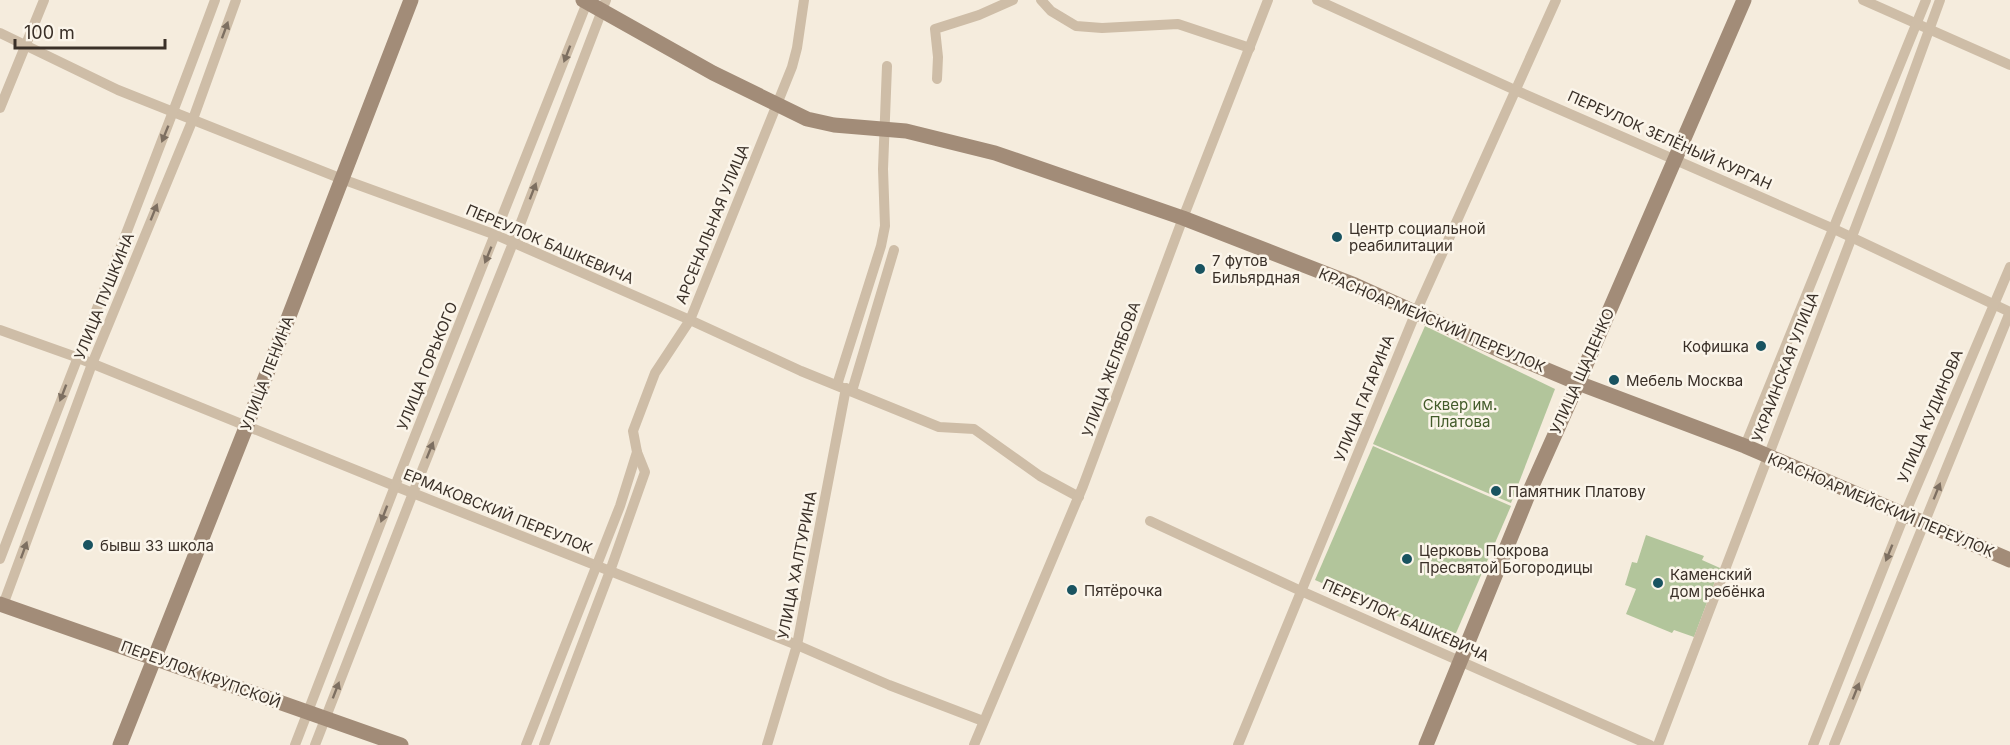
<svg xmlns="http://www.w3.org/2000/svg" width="2010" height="745" font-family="Inter,sans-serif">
<rect width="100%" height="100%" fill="#f5ecdd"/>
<!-- green -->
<g fill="#b2c59b">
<polygon points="1425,326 1555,389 1511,503 1373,444"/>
<polygon points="1373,446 1511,506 1453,640 1315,580"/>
<polygon points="1646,535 1704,556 1702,560 1720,568 1694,637 1674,630 1672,633 1626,614 1636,589 1625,585 1632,562 1637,563"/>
</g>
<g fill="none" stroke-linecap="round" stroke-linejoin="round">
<!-- street -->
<g stroke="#cebda7" stroke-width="10">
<polyline points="1041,0 1051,11 1076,26 1102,28 1178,24 1250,48"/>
<polyline points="1317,0 1515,90 1834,229 2010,312"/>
<polyline points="1863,0 2010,65"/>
<polyline points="0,33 118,90 342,179 496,235 690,320 801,371 939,427 974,429 1040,476 1079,497"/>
<polyline points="937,79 938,57 935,29 979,15 1013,0"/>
<polyline points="0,108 44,0"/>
<polyline points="0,330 76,357 395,486 797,645 889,685 983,721"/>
<polyline points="837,385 881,246 885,226 883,169 887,66"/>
<polyline points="852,391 894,250"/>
<polyline points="1745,446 1926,0"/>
<polyline points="1150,521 1301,591 1650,745"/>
<path d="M0 559C71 372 146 187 215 0"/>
<polyline points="3,605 92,364 193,119 236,0"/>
<polyline points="295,745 395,486 588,0"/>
<polyline points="315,745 413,493 513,243 606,0"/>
<polyline points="526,745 620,506 637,452 633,431 655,373 690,320 792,67 797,48 804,0"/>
<polyline points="544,745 610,571 645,472 637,452"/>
<polyline points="767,745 797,645 846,388"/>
<polyline points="974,745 1083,486 1183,218 1268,0"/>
<polyline points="1238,745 1416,312 1556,0"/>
<polyline points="1658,745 1890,137 1940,0"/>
<polyline points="1813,745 1904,516 2010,267"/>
<polyline points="1834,745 2010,312"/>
</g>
<!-- secondary -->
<g stroke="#a28c78" stroke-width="15">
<polyline points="583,0 713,73 807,119 834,125 906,131 995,153 1183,218 1355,285 1499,350 1578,383 1745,446 2010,560"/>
<polyline points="0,604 401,745"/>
<polyline points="120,745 247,425 411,0"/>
<polyline points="1426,745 1528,495 1578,383 1744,0"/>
</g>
</g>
<!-- one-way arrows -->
<defs><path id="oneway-solid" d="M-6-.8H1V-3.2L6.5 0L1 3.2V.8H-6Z" transform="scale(1.5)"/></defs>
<g fill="#7d6f61">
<use href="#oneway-solid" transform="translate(225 30) rotate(-70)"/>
<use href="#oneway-solid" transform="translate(567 54) rotate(111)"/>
<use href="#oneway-solid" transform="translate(165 134) rotate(112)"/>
<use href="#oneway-solid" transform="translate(533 191) rotate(-69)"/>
<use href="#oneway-solid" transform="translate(154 212) rotate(-68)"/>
<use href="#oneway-solid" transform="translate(488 255) rotate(112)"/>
<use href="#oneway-solid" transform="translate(63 393) rotate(111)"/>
<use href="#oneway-solid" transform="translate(430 450) rotate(-68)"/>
<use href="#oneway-solid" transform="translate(1937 491) rotate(-68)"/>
<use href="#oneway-solid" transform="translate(384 514) rotate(111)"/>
<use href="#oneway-solid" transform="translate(24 550) rotate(-70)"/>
<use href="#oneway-solid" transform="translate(1889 553) rotate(112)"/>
<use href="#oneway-solid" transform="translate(336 690) rotate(-69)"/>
<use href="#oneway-solid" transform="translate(1856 691) rotate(-68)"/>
</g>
<!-- markers -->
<g fill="#195360" stroke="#fbf5ea" stroke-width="2">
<circle cx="1337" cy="237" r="6"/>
<circle cx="1200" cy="269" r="6"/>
<circle cx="1761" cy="346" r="6"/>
<circle cx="1614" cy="380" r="6"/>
<circle cx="1496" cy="491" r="6"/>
<circle cx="88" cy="545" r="6"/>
<circle cx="1407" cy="559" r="6"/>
<circle cx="1658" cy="583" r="6"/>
<circle cx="1072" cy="590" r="6"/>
</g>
<g text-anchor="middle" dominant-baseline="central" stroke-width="5" stroke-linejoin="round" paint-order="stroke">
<!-- street labels -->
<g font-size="15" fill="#3a3028" stroke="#fbf5ea">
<text transform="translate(1670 140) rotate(24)">ПЕРЕУЛОК ЗЕЛЁНЫЙ КУРГАН</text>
<text transform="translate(712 224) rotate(-68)">АРСЕНАЛЬНАЯ УЛИЦА</text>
<text transform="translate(550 244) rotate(23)">ПЕРЕУЛОК БАШКЕВИЧА</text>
<text transform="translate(104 296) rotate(-68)">УЛИЦА ПУШКИНА</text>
<text transform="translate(1432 320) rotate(23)">КРАСНОАРМЕЙСКИЙ ПЕРЕУЛОК</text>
<text transform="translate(427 366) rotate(-68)">УЛИЦА ГОРЬКОГО</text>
<text transform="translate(1785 367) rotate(-69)">УКРАИНСКАЯ УЛИЦА</text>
<text transform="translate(1111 369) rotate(-70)">УЛИЦА ЖЕЛЯБОВА</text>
<text transform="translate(1582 371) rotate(-66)">УЛИЦА ЩАДЕНКО</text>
<text transform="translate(267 373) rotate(-69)">УЛИЦА ЛЕНИНА</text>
<text transform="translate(1364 398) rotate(-68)">УЛИЦА ГАГАРИНА</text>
<text transform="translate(1930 416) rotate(-67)">УЛИЦА КУДИНОВА</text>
<text transform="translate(1881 505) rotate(23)">КРАСНОАРМЕЙСКИЙ ПЕРЕУЛОК</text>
<text transform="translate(498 511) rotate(22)">ЕРМАКОВСКИЙ ПЕРЕУЛОК</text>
<text transform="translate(797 565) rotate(-79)">УЛИЦА ХАЛТУРИНА</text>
<text transform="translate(1406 620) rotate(24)">ПЕРЕУЛОК БАШКЕВИЧА</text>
<text transform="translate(201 674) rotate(20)">ПЕРЕУЛОК КРУПСКОЙ</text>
</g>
<!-- poi labels -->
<g font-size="15" fill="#3a3028" stroke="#fbf5ea" text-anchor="start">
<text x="1349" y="228">Центр социальной<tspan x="1349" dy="17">реабилитации</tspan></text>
<text x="1212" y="260">7 футов<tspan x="1212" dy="17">Бильярдная</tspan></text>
<text x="1749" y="346" text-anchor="end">Кофишка</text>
<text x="1626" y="380">Мебель Москва</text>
<text x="1508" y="491">Памятник Платову</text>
<text x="100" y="545">бывш 33 школа</text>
<text x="1419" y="550">Церковь Покрова<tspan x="1419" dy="17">Пресвятой Богородицы</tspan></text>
<text x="1670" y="574">Каменский<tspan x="1670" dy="17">дом ребёнка</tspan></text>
<text x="1084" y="590">Пятёрочка</text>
</g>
<!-- park labels -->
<g font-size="15" fill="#435b2a" stroke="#fbf5ea">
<text x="1460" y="404">Сквер им.<tspan x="1460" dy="17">Платова</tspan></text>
</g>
</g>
<!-- scale -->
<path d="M15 39v9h150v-9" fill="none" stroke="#3a3028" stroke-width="3"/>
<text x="24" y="39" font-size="18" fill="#3a3028" stroke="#fbf5ea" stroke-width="4.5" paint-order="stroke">100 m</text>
</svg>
